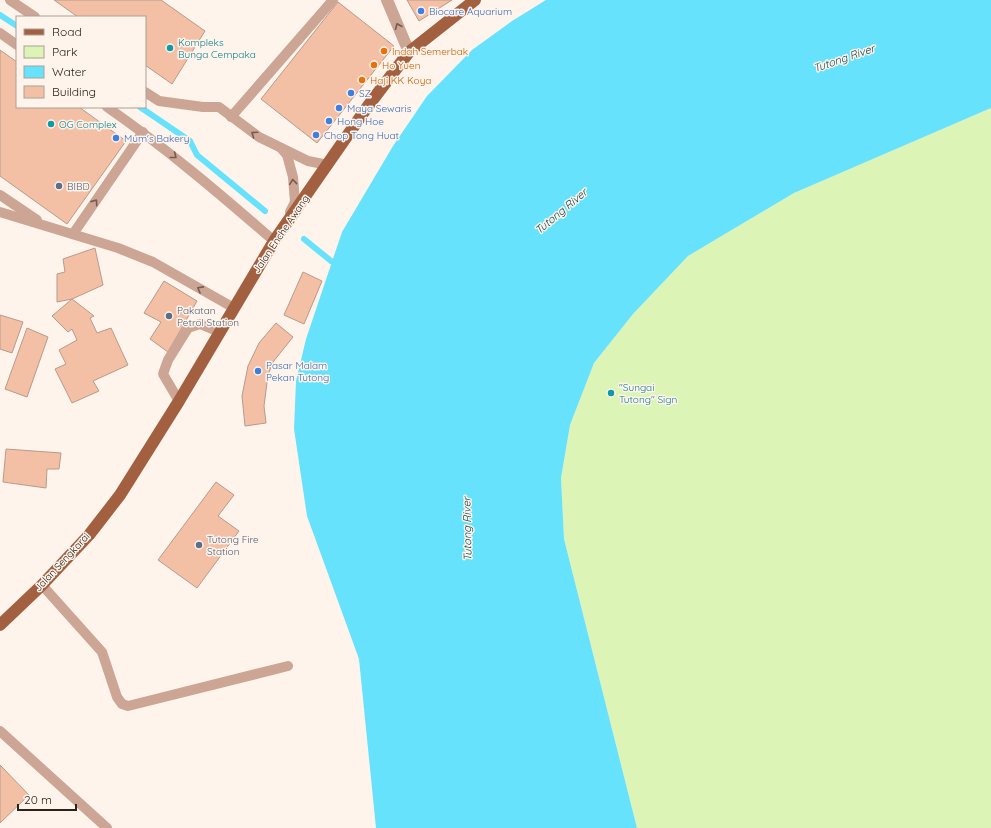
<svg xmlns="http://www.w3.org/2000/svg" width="991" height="828" font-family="Quicksand,sans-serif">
<rect width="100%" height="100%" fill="#fff4eb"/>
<!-- green -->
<polygon fill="#dcf4b5" points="991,108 991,828 637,828 564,539 561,478 570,425 594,363 633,314 688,256 794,193"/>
<!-- water -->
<polygon fill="#66e2fc" points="546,0 991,0 991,108 794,193 688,256 633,314 594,363 570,425 561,478 564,539 637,828 376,828 359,659 307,516 294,429 296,381 306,339 342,232 393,146 427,96 472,50 512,21"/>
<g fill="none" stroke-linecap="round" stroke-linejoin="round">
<!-- stream -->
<g stroke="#66e2fc" stroke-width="6">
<polyline points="0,15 17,26"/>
<polyline points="140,107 190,141 197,155 265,211"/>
<polyline points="304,239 331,261 338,264"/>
</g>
</g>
<!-- building -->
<g fill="#f3c0a6" stroke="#b89a8b">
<polygon points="54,0 161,0 205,31 172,84 145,65 145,17 78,17"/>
<polygon points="407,0 452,0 419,21"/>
<polygon points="338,2 394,46 317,143 261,99"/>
<polygon points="0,50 17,62 17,107 79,107 126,141 67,224 0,176"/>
<polygon points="95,248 103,285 72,299 57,302 57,274 65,272 63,259"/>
<polygon points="303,272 322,281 304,324 284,315"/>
<polygon points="164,281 197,301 168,352 150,339 161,322 144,313"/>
<polygon points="72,299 94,316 90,318 97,333 111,328 128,365 93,381 99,391 72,403 55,369 66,364 59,350 77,340 72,329 68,332 52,316"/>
<polygon points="0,315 23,322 12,353 0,349"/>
<polygon points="276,323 293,337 273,362 268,375 264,406 266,423 245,426 242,396 248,366 259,343"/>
<polygon points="27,328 48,337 27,397 5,389"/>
<polygon points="6,449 61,453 59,469 47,469 46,488 3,482"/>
<polygon points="216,482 234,495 218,516 239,531 197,588 158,560"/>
<polygon points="0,765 29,795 0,823"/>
</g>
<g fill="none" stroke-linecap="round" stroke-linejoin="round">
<!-- lane -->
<g stroke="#cca594" stroke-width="10">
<polyline points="10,0 35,17"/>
<polyline points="0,33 17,45"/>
<polyline points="145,92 159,101 203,107 219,107 259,137 308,161 328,165"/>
<path d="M107 107C166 148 220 194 274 241"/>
<polyline points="231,117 333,0"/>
<polyline points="281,148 287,155 293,177 295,202 290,212"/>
<polyline points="0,195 37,220"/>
<polyline points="0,212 118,248 153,262 234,308"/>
<polyline points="73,234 143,132"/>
<polyline points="179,401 163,374 168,360 188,328 200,324 219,332"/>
<polyline points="42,585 102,652 117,697 122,704 128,706 288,666"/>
<polyline points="0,731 107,828"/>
</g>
<!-- street -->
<polyline stroke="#cca594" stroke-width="12" points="387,0 409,52"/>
<!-- primary -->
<polyline stroke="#a26040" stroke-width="12" points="0,625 42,585 89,535 120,495 179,401 274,241 368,106 409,52 475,0"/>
</g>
<!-- one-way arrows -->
<defs><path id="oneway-chevron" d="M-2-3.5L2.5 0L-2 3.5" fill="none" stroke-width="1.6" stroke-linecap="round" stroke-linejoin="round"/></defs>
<g stroke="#735d50">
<use href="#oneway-chevron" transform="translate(398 26) rotate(-113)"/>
<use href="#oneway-chevron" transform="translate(254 134) rotate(-145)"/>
<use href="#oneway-chevron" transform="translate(174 156) rotate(38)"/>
<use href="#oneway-chevron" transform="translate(293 182) rotate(-96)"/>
<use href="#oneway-chevron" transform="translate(95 202) rotate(-55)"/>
<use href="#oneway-chevron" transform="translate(200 289) rotate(-151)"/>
</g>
<!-- markers -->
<g fill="#3f7fe0" stroke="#fff4eb" stroke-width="1.5">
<circle cx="421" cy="11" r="4"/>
<circle cx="351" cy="93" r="4"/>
<circle cx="339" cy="108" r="4"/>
<circle cx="329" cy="121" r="4"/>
<circle cx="316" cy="135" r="4"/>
<circle cx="116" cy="138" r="4"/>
<circle cx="258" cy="371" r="4"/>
</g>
<g fill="#0f9aa8" stroke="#fff4eb" stroke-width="1.5">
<circle cx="170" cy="48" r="4"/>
<circle cx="51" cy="124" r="4"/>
<circle cx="611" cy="393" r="4"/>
</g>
<g fill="#e8710a" stroke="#fff4eb" stroke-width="1.5">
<circle cx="384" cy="51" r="4"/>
<circle cx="374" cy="65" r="4"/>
<circle cx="362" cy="80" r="4"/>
</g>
<g fill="#5c6f8a" stroke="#fff4eb" stroke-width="1.5">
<circle cx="59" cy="186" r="4"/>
<circle cx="169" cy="316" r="4"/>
<circle cx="199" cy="545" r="4"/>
</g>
<g text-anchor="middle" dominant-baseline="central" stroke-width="3" stroke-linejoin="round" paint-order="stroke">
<!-- shop labels -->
<g font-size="10" fill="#366cbe" stroke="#fff4eb" text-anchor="start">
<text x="429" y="11">Biocare Aquarium</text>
<text x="359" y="93">SZ</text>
<text x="347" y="108">Maya Sewaris</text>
<text x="337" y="121">Hong Hoe</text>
<text x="324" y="135">Chop Tong Huat</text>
<text x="124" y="138">Mum's Bakery</text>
<text x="266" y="365">Pasar Malam<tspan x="266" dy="12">Pekan Tutong</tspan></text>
</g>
<!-- culture labels -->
<g font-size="10" fill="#0d838f" stroke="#fff4eb" text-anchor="start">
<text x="178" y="42">Kompleks<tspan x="178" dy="12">Bunga Cempaka</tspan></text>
<text x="59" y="124">OG Complex</text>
<text x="619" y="387">"Sungai<tspan x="619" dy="12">Tutong" Sign</tspan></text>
</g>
<!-- food labels -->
<g font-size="10" fill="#c56008" stroke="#fff4eb" text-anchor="start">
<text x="392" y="51">Indah Semerbak</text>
<text x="382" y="65">Ho Yuen</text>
<text x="370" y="80">Haji KK Koya</text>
</g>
<!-- service labels -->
<g font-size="10" fill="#4e5e75" stroke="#fff4eb" text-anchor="start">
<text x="67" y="186">BIBD</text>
<text x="177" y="310">Pakatan<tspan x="177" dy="12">Petrol Station</tspan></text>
<text x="207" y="539">Tutong Fire<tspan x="207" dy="12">Station</tspan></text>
</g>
<!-- street labels -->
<g font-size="10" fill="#2b2219" stroke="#fff4eb">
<text transform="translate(281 234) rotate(-56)">Jalan Enche Awang</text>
<text transform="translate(62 562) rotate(-47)">Jalan Sengkarai</text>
</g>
<!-- water labels -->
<g font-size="11" font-style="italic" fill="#033f4a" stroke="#fff4eb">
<text transform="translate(844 58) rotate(-19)">Tutong River</text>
<text transform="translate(561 211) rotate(-40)">Tutong River</text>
<text transform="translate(467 529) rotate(-91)">Tutong River</text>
</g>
</g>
<!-- legend -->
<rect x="16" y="16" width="130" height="92" fill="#fff4eb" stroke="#aaa097"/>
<rect x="24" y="29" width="20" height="6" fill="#a26040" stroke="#aaa097"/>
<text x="52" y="36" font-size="12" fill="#2b2219">Road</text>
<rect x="24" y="46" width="20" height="12" fill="#dcf4b5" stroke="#aaa097"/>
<text x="52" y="56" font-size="12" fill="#2b2219">Park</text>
<rect x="24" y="66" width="20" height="12" fill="#66e2fc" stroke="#aaa097"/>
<text x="52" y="76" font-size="12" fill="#2b2219">Water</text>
<rect x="24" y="86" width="20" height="12" fill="#f3c0a6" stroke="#aaa097"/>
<text x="52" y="96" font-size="12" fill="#2b2219">Building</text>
<!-- scale -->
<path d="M18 804v6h58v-6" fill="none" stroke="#2b2219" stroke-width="2"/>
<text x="24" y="804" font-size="12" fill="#2b2219" stroke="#fff4eb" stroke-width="3" paint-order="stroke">20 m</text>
</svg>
